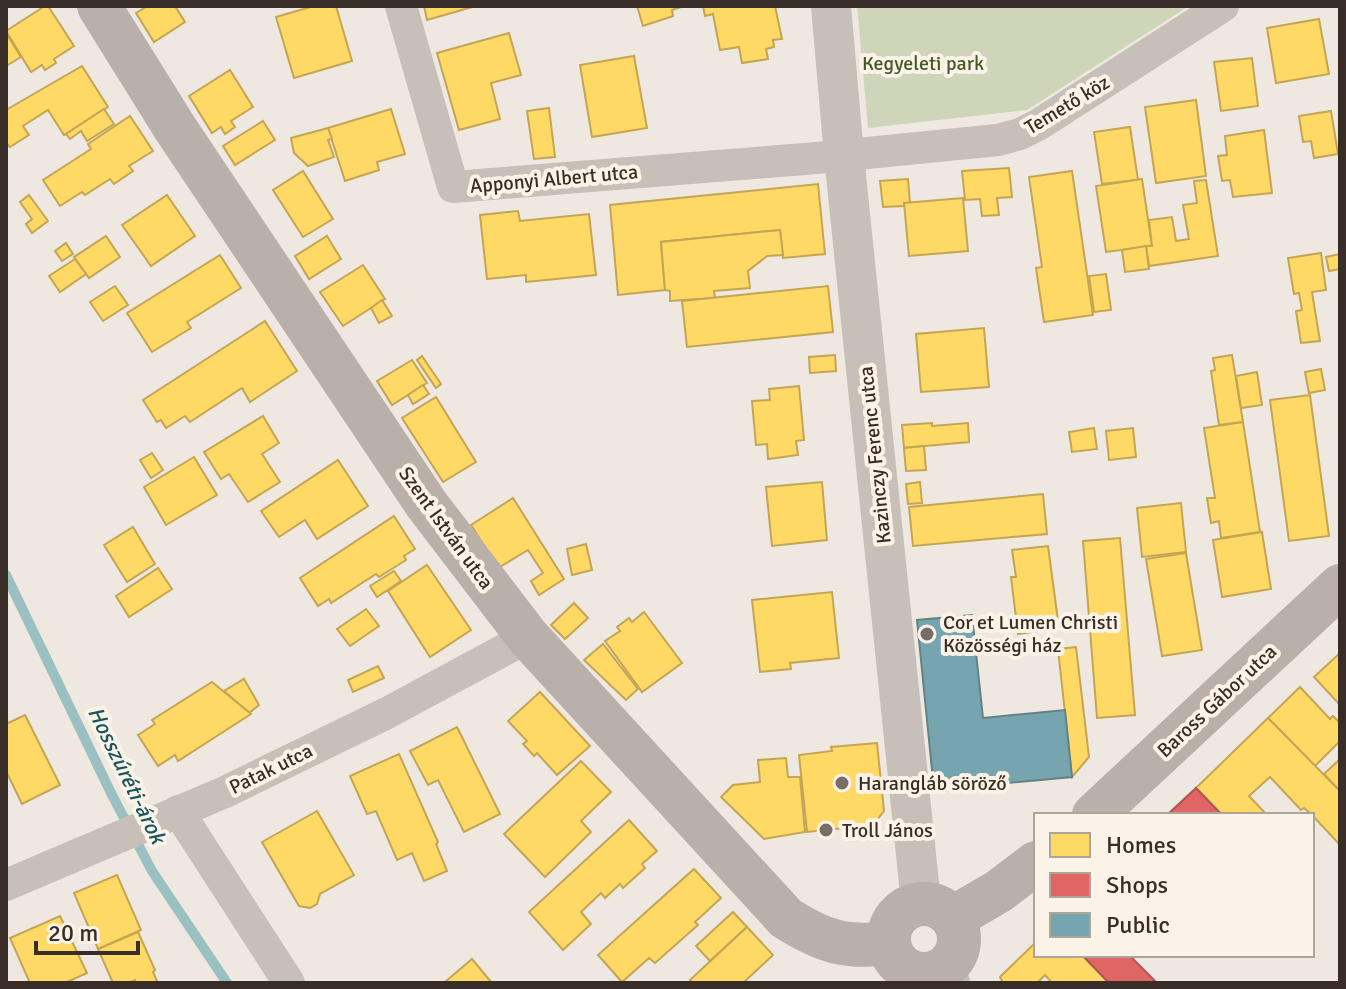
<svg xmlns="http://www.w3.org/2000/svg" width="1346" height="989" font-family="Signika,sans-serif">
<rect width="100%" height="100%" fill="#eee8e0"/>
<!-- green -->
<polygon fill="#ced5b9" points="857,6 1189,6 1027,110 868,128"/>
<!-- homes -->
<g fill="#ffd966" stroke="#c4a553" stroke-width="2">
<polygon points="45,6 48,6 74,46 54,59 56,63 45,70 42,65 31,72 6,31"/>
<polygon points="148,6 175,6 185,22 154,42 136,13"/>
<polygon points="314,6 336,6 352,61 294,78 276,17"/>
<polygon points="424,6 476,6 427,20"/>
<polygon points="637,6 684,6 672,10 673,16 643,26"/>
<polygon points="703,6 775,6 782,39 773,40 774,47 766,49 768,59 742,63 739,47 720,50 713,14 705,16"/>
<polygon points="1319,19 1329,74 1276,83 1267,28"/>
<polygon points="6,33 21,57 6,66"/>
<polygon points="509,33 521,75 491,83 500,119 459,130 437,53"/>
<polygon points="634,56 647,128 592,137 580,65"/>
<polygon points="1252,58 1258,106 1221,111 1214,62"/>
<polygon points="82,66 108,107 64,135 48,110 23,126 29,135 10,147 6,142 6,110"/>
<polygon points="230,70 253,107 231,121 235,127 225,134 221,127 212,133 189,96"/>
<polygon points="1196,100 1206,176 1156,183 1145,107"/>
<polygon points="549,108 555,157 534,159 527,111"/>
<polygon points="104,109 114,124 87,141 81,131 70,139 66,134"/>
<polygon points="391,109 405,154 377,162 379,170 345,181 328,128"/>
<polygon points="1331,111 1338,154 1314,158 1311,141 1303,142 1299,116"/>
<polygon points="130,116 153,151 129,166 133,171 114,184 110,179 85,195 82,192 60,206 43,180 91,149 88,144"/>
<polygon points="263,121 275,140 235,165 223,146"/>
<polygon points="1130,127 1138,180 1102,184 1094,132"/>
<polygon points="328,128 332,139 328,140 334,157 308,166 294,153 291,138"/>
<polygon points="1264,130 1272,193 1233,197 1230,180 1222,181 1218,156 1227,155 1225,136"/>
<polygon points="1009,168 1012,197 997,198 999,215 982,216 980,199 965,200 962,171"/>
<polygon points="303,171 333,219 303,237 273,190"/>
<polygon points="1072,171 1093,315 1044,322 1036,268 1042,267 1029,177"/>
<polygon points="908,179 910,203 904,203 904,206 883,207 880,181"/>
<polygon points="1142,179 1152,246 1106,252 1096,186"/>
<polygon points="1206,180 1218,256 1149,266 1146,246 1152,246 1149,220 1172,217 1176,241 1189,239 1183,205 1197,203 1194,181"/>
<polygon points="818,184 825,254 783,258 780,230 661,242 665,290 618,295 610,205"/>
<polygon points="29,195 48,221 32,233 26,224 32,219 20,202"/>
<polygon points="167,195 195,236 151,266 122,225"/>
<polygon points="963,198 968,251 909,256 904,203"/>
<polygon points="518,211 520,221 589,214 596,275 526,282 526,275 487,279 480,215"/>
<polygon points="780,230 783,255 767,256 748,271 750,288 714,291 715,298 670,301 670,291 665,290 661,242"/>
<polygon points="106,236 120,257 89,278 74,257"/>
<polygon points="327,236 341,259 309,279 295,256"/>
<polygon points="66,243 73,254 62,261 55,251"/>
<polygon points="1146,246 1149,269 1125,272 1122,250"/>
<polygon points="1321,253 1326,290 1312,292 1320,341 1301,343 1296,311 1302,310 1299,293 1294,294 1288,258"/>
<polygon points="1340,254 1340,269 1329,271 1326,257"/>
<polygon points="220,255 241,288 187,322 191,328 152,352 127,313"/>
<polygon points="75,259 86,274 60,292 49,276"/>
<polygon points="363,265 385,299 343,326 320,292"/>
<polygon points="1106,274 1111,310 1094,312 1089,276"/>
<polygon points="115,286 128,305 103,321 90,302"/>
<polygon points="828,286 833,332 687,347 682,301"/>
<polygon points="382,300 392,316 379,323 371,308"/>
<polygon points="265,321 297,371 250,402 242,388 190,422 185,416 166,428 161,420 157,422 143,400"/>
<polygon points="984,328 989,387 921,392 916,334"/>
<polygon points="835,355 836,371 810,373 809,357"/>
<polygon points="1232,355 1243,422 1219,425 1211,371 1215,370 1213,358"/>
<polygon points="422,356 441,384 436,388 417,360"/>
<polygon points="412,360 427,383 392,405 377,381"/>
<polygon points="1321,369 1325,390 1309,393 1305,372"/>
<polygon points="1257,372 1262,405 1241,408 1236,376"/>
<polygon points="423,385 429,394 413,404 408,395"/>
<polygon points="799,386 804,440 796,441 798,455 768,459 767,444 756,445 752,401 770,400 769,389"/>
<polygon points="1310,395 1329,536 1289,541 1270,400"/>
<polygon points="436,397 476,462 443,482 402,418"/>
<polygon points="263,416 279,443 262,454 280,482 248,502 229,474 221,479 204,452"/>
<polygon points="1243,422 1260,532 1221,538 1219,521 1211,523 1207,498 1215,498 1204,428"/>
<polygon points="932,423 932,426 968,423 969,442 904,448 902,425"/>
<polygon points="1094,428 1097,449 1072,452 1069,432"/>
<polygon points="1133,428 1136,457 1109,460 1106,431"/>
<polygon points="924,446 926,470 906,471 904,448"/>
<polygon points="152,453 163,470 151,478 140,460"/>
<polygon points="194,457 217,495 166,525 144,487"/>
<polygon points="338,460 368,506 317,539 305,520 279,537 261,511"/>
<polygon points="822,482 827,540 772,546 766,487"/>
<polygon points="920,482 922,503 908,504 906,484"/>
<polygon points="1043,494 1047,534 913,546 909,507"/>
<polygon points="513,498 564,579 539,595 531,581 543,573 528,550 498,568 471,525"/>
<polygon points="1181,503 1186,552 1142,557 1137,508"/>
<polygon points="394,516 415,549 404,556 406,560 379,577 376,574 331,603 329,599 318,606 300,578"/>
<polygon points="133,527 155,564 127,582 104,545"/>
<polygon points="1262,532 1271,589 1222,597 1213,540"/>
<polygon points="1120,538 1135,715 1097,718 1083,541"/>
<polygon points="586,544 592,570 572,575 567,549"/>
<polygon points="1048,546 1059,628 1018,634 1011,577 1016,577 1012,550"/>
<polygon points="1186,553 1202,650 1162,656 1146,559"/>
<polygon points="427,565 471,630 430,657 388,591"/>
<polygon points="158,568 172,589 129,617 116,596"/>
<polygon points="394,571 401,581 377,597 370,586"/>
<polygon points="832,592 839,658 790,663 791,669 760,672 752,600"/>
<polygon points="574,603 588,618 565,639 551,625"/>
<polygon points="366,609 379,626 350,646 337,629"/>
<polygon points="644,612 682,663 642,692 605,641 620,631 617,627 629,618 632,622"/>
<polygon points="603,644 638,689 626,700 584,660"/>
<polygon points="1076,647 1089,757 1072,777 1058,649"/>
<polygon points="1340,653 1340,705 1314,677"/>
<polygon points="378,666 384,678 353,692 348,680"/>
<polygon points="244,679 259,705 249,713 224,691"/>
<polygon points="212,682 251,714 178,761 175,755 158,766 138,735 155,724 152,720"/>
<polygon points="1300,687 1330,719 1333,716 1340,723 1340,741 1315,766 1268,718"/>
<polygon points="540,692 590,746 557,775 537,753 534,756 523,744 527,741 508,721"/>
<polygon points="25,715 60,785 22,804 6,771 6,724"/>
<polygon points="1268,718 1340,791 1340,845 1312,815 1304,808 1301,810 1270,777 1249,796 1267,815 1222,815 1196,788"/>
<polygon points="457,727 500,814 464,832 438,780 428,785 410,751"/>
<polygon points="877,743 884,811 873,825 807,832 799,755 832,751 831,747"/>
<polygon points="399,754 438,842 436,844 447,871 424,881 412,853 397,860 376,811 367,814 350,776"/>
<polygon points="786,758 788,777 800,777 805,832 764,839 721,797 733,785 760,782 758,760"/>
<polygon points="1340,759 1340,791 1324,774"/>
<polygon points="581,761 611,792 581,821 591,832 545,877 504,834"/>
<polygon points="317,811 354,875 320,894 317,904 310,908 299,906 262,842"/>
<polygon points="629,820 657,851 642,864 645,868 623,888 620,884 605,898 601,893 581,912 591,924 563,950 529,912"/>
<polygon points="694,869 721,898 695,922 698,925 655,963 649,958 622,982 598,955"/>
<polygon points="117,875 141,930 98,949 74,893"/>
<polygon points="733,912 747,927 710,961 696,946"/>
<polygon points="60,916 87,973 65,983 30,983 10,938"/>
<polygon points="747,927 773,955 743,983 693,983 690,980"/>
<polygon points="138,932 155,970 153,972 157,981 151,983 136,983 135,980 128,983 113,983 98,949"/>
<polygon points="1036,942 1036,955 1082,955 1109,983 1052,983 1045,975 1037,983 1003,983 1000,977"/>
<polygon points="472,959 492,983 446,983 445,982"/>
</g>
<!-- shops -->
<g fill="#e06666" stroke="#ae5553" stroke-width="2">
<polygon points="1196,788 1222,815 1167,815"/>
<polygon points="1082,955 1129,955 1157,983 1109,983"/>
</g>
<!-- public -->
<polygon fill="#76a5af" stroke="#648186" stroke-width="2" points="972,615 983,718 1065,710 1072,777 934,790 917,620"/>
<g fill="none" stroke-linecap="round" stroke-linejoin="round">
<!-- stream -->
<polyline stroke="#9bc0c1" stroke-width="10" points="6,575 112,795 152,871 227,983"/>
<!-- minor -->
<g stroke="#c7c0b9" stroke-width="32">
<polyline points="401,6 453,187 817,158 998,140 1020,134 1038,125 1223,6"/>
<polyline points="178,811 289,983"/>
<polyline points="6,885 225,792 387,713 528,637"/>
</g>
<!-- tertiary -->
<g stroke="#c7c0b9" stroke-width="40">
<polyline points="831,6 844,156 921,903"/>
<polyline points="944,968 950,983"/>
</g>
<!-- secondary -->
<g stroke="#b8b0a9" stroke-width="44">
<path d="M99 6 175 128 427 505 528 637 786 918C822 941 846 949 889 943"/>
<polyline points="1094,815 1340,586"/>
<circle cx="924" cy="939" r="35"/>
<polyline points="953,918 999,891 1036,863"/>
</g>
</g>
<!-- markers -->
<g fill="#786e68" stroke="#fbf3e7" stroke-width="3">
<circle cx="927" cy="634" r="8"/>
<circle cx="842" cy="783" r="8"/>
<circle cx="826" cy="830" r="8"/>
</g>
<g text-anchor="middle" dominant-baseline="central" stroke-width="8" stroke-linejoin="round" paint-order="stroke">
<!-- park labels -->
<g font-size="20" fill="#455928" stroke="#fbf3e7">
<text x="923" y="63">Kegyeleti park</text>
</g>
<!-- street labels -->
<g font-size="20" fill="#392d27" stroke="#fbf3e7">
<text transform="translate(1067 105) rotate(-31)">Temető köz</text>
<text transform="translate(554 179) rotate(-5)">Apponyi Albert utca</text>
<text transform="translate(875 455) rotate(-96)">Kazinczy Ferenc utca</text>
<text transform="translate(446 528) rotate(54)">Szent István utca</text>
<text transform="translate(1217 701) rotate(-43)">Baross Gábor utca</text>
<text transform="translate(271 769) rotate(-26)">Patak utca</text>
</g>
<!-- poi labels -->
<g font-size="20" fill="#392d27" stroke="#fbf3e7" text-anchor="start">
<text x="943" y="622">Cor et Lumen Christi<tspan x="943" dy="23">Közösségi ház</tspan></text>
<text x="858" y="783">Harangláb söröző</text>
<text x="842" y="830">Troll János</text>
</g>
<!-- water labels -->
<g font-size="22" font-style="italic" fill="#18565e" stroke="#fbf3e7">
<text transform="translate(127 775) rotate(64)">Hosszúréti-árok</text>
</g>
</g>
<!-- border -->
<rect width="1346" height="989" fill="none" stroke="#392d27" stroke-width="16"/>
<!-- legend -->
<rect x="1034" y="813" width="280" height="144" fill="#fbf3e7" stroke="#ada49a" stroke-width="2"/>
<rect x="1050" y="833" width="40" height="24" fill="#ffd966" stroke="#ada49a" stroke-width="2"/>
<text x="1106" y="853" font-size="24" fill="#392d27">Homes</text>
<rect x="1050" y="873" width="40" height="24" fill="#e06666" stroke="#ada49a" stroke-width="2"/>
<text x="1106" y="893" font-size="24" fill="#392d27">Shops</text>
<rect x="1050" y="913" width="40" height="24" fill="#76a5af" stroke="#ada49a" stroke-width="2"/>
<text x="1106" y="933" font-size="24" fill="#392d27">Public</text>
<!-- scale -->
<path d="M36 941v12h102v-12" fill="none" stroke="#392d27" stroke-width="4"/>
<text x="48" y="941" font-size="24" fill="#392d27" stroke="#fbf3e7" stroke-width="6" paint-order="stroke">20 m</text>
</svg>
